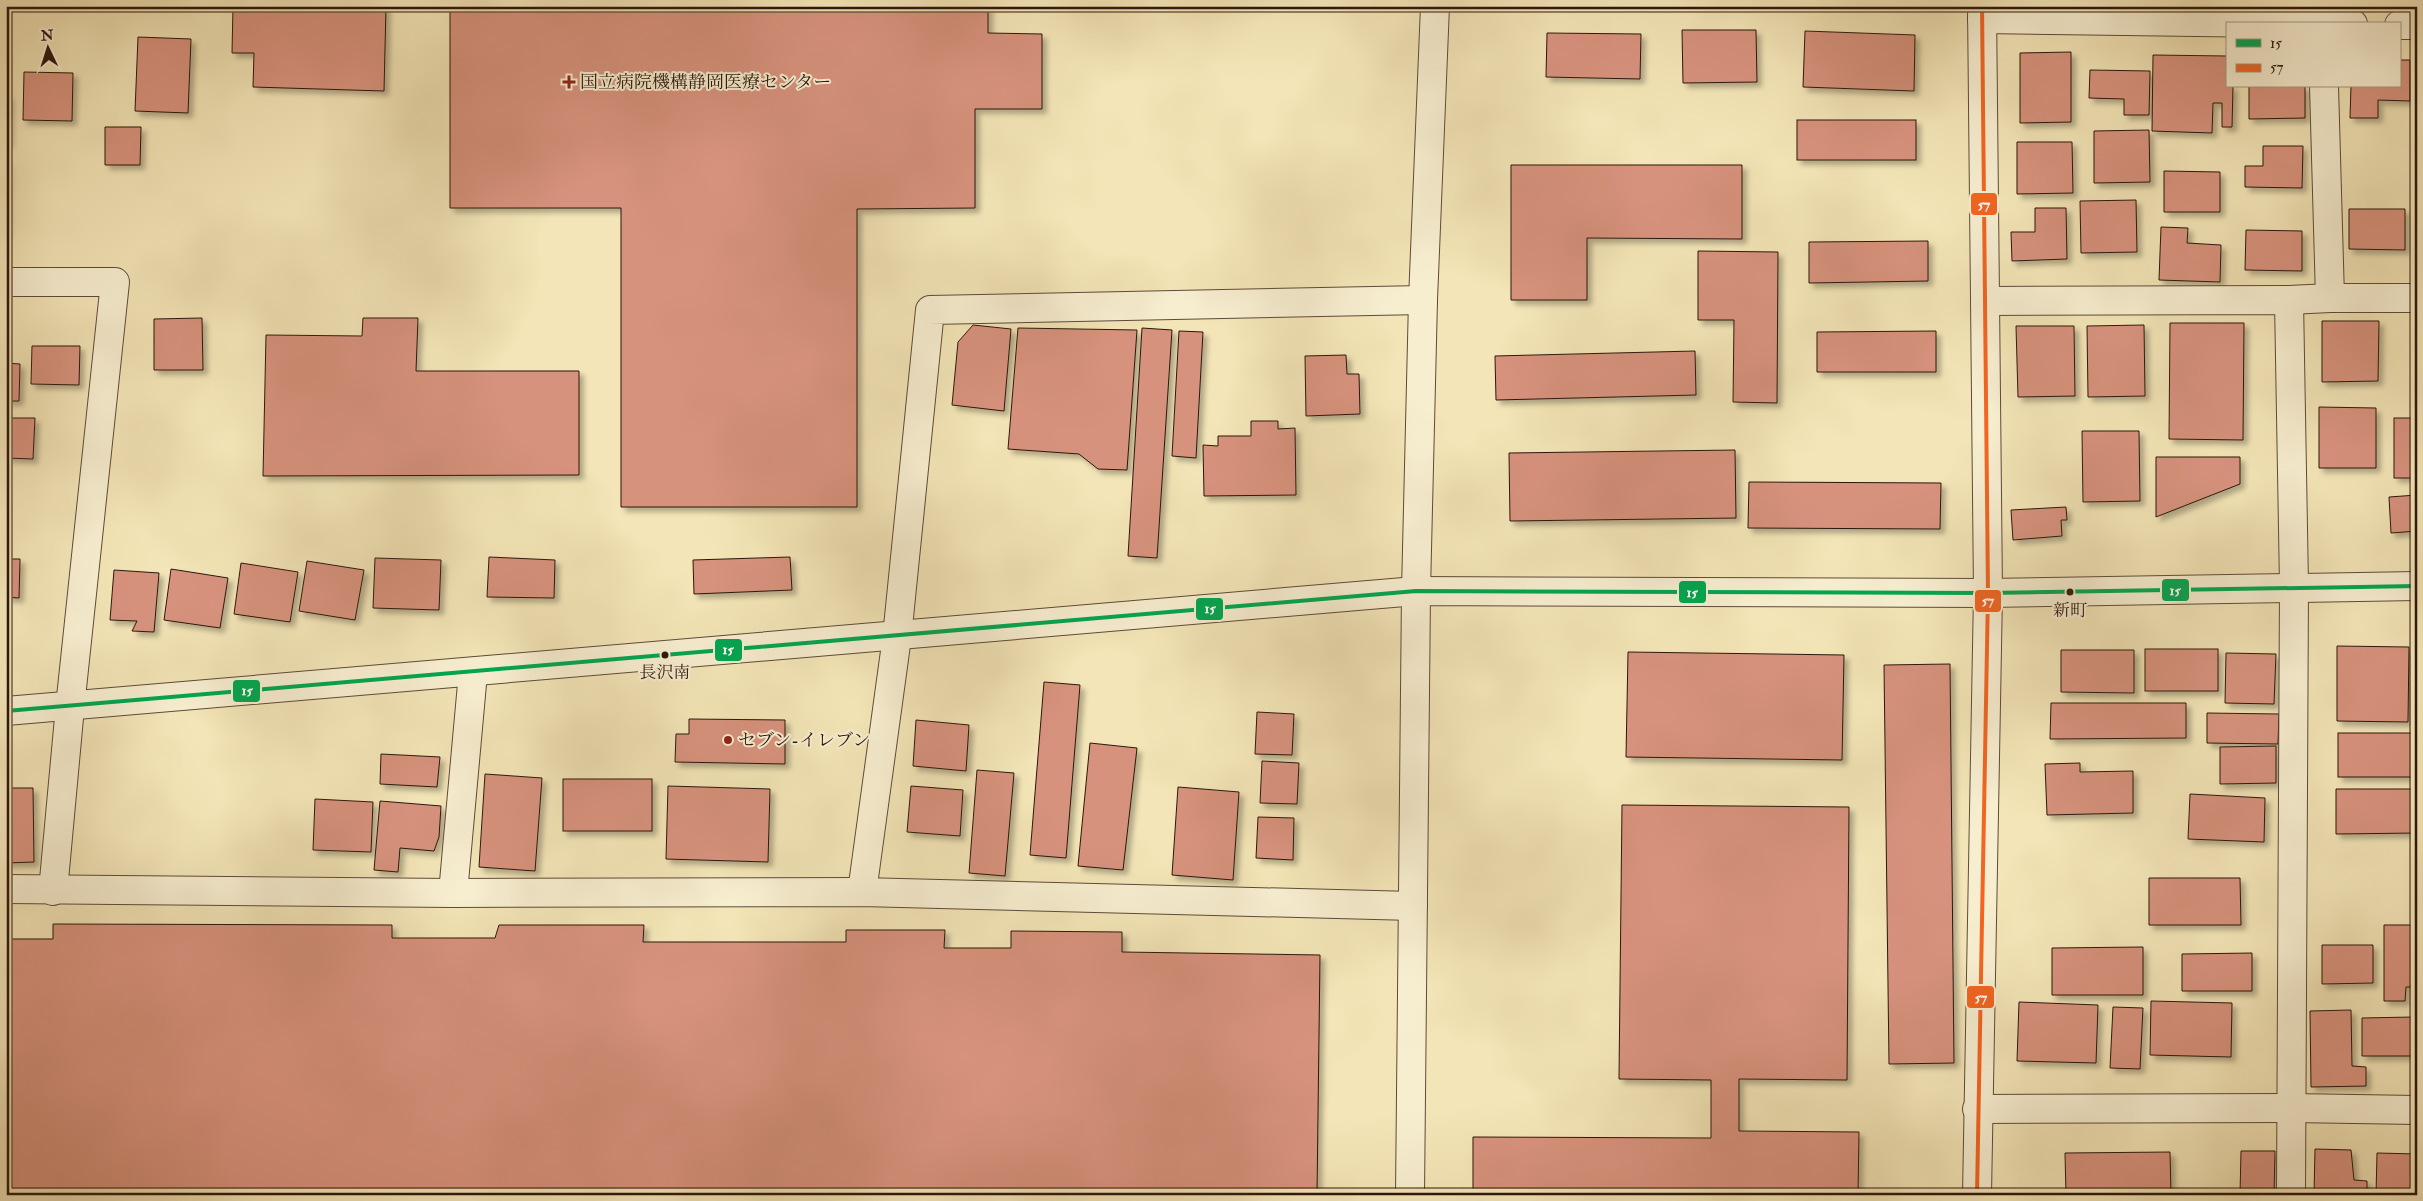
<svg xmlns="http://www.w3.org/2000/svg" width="2423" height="1201" font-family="'IM FELL Double Pica','Noto Serif JP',serif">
<defs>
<filter id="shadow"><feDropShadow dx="4.5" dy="4.5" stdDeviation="2.5" flood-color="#0004"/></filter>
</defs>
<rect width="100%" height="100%" fill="#f3e5b7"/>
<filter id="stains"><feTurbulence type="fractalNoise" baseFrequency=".004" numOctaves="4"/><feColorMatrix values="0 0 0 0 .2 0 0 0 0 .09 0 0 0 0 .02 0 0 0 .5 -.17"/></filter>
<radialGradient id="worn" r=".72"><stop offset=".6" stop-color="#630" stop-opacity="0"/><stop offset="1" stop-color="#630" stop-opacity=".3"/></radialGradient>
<!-- building -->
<g fill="#d7927d" stroke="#2c170d" filter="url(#shadow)">
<polygon points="233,6 386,6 384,91 253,87 254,53 232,53"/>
<polygon points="450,6 988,6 988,33 1042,34 1042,109 975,109 975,208 857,209 857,507 621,507 621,208 450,208"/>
<polygon points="1682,30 1756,30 1757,82 1683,83"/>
<polygon points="1805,31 1915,35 1914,91 1803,87"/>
<polygon points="1547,33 1641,34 1640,79 1546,77"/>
<polygon points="138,37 191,39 188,113 135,111"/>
<polygon points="2071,52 2071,122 2020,123 2020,53"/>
<polygon points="2153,55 2227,56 2227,86 2233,86 2232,127 2222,127 2222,103 2213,103 2212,133 2152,131"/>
<polygon points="2399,60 2410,60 2410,101 2378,100 2378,118 2350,118 2351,86 2399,86"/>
<polygon points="2090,70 2150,71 2149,115 2124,115 2124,99 2089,98"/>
<polygon points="24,72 73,73 72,121 23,120"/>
<polygon points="2249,86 2305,86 2305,118 2249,119"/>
<polygon points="6,95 9,95 8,143 6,143"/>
<rect x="1797" y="120" width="119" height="40"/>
<polygon points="105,127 141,127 140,165 105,165"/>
<polygon points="2149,130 2150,182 2094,183 2094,131"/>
<polygon points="2017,142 2072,142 2073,193 2017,194"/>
<polygon points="2263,146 2303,146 2302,188 2245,187 2245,166 2263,166"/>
<polygon points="6,162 7,162 6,232"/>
<polygon points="1511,165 1742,165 1742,239 1587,238 1587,300 1511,300"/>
<polygon points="2164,171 2220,172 2220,212 2164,212"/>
<polygon points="2136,200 2137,252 2081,253 2080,201"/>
<polygon points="2035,208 2066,208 2067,259 2012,261 2011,232 2035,232"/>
<polygon points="2349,209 2405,209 2405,250 2349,249"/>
<polygon points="2161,227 2188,228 2187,243 2221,245 2220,282 2159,280"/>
<polygon points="2246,230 2302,231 2302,271 2245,270"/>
<polygon points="1928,241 1928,281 1809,283 1809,242"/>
<polygon points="1698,251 1778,252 1777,403 1733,402 1734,320 1698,320"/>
<polygon points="202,318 203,370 154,370 154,319"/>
<polygon points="363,318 418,318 416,371 579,371 579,475 263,476 266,335 362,336"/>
<polygon points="2322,321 2379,321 2378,381 2322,382"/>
<polygon points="2170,323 2244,323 2243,440 2169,439"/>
<polygon points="973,325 1011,329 1004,411 952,405 958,342"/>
<polygon points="2144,325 2145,396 2088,397 2087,326"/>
<polygon points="2016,326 2074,326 2075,396 2018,397"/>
<polygon points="1018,328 1137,330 1127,470 1098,469 1079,454 1008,449"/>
<polygon points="1142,328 1172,330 1157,558 1128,556"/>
<polygon points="1179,331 1203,332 1196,458 1172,456"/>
<polygon points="1936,331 1936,372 1817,372 1817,332"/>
<polygon points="32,346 80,346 79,385 31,384"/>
<polygon points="1695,351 1696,395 1496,400 1495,356"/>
<polygon points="1346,355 1347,374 1359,374 1360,414 1306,416 1305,356"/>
<polygon points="6,363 20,364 19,401 6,401"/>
<polygon points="2319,407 2376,408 2376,468 2319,468"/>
<polygon points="6,418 35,418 33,459 6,458"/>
<rect x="2394" y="418" width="23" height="60"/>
<polygon points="1251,421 1278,421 1278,429 1295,428 1296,495 1204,496 1203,445 1218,446 1218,436 1251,436"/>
<polygon points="2082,431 2139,431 2140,501 2083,502"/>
<polygon points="1735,450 1736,518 1510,521 1509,453"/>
<polygon points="2156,457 2240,457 2240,484 2156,517"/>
<polygon points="1749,482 1941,483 1940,529 1748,528"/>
<polygon points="2417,495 2417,531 2391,533 2389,497"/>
<polygon points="2066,507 2067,520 2061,520 2062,536 2013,540 2011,510"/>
<polygon points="489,557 555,560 554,598 487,597"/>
<polygon points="790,557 792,590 694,594 693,560"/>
<polygon points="375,558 441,560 439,610 373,608"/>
<polygon points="6,559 20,559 19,598 6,597"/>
<polygon points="307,561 364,570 355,620 299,611"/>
<polygon points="241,563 298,572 290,622 234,614"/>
<polygon points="171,569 228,578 220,628 164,620"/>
<polygon points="114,570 159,573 154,632 132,631 137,621 110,620"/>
<polygon points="2337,646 2409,647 2408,722 2337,721"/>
<rect x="2145" y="649" width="73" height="42"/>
<polygon points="2061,650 2134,650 2134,693 2061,692"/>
<polygon points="1628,652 1844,655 1842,760 1626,757"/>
<polygon points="2226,653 2276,654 2274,704 2225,703"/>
<polygon points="1950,664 1954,1063 1889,1064 1884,665"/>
<polygon points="1044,682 1080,685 1066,858 1030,855"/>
<polygon points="2051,703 2186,703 2186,738 2050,739"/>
<polygon points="1257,712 1294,714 1292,755 1255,754"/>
<polygon points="2207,713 2279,714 2278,744 2207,743"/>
<polygon points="689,719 785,720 785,764 675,762 676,734 689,734"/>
<polygon points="916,720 969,725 966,771 913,766"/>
<rect x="2338" y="733" width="79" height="44"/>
<polygon points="1090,743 1137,748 1123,870 1078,866"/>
<polygon points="2276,746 2276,783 2220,784 2220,747"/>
<polygon points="381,754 440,757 437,787 380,784"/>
<polygon points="1262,761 1299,763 1297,804 1260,803"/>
<polygon points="2080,763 2080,772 2133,771 2133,813 2047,815 2045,764"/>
<polygon points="977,770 1014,773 1005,876 969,873"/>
<polygon points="485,774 542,778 535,871 479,867"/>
<rect x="563" y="779" width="89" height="52"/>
<polygon points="668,786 770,789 768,862 666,859"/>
<polygon points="911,786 963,790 960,836 907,832"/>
<polygon points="1178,787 1239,792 1233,880 1172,875"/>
<polygon points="6,788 33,788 34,862 6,863"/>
<polygon points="2336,789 2417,789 2417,833 2336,834"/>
<polygon points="2190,794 2265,798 2264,842 2188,839"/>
<polygon points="315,799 373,802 371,852 313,850"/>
<polygon points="380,801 441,806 439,837 434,851 400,848 398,872 374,870"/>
<polygon points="1622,805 1849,807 1847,1080 1739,1079 1739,1131 1859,1132 1858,1195 1473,1195 1473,1137 1711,1138 1711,1080 1619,1079"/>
<polygon points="1258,817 1294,818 1293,860 1256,858"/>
<polygon points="2149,878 2240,878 2241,925 2149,925"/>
<polygon points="53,924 392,925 392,938 495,938 499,925 644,925 643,942 846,942 846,930 945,930 944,948 1011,948 1011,931 1122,932 1122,952 1320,955 1317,1195 6,1195 6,939 53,939"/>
<polygon points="2384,925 2417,925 2417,987 2406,987 2405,1001 2384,1001"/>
<polygon points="2322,945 2373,945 2373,983 2322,984"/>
<polygon points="2143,947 2143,995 2052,995 2052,948"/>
<polygon points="2252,953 2252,991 2182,991 2182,954"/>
<polygon points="2151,1001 2232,1003 2231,1057 2150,1055"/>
<polygon points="2019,1002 2098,1005 2096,1063 2017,1061"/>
<polygon points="2113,1007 2143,1008 2140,1069 2110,1068"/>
<polygon points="2351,1010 2352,1066 2366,1067 2366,1086 2311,1087 2310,1011"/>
<polygon points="2413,1017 2413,1056 2362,1056 2362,1018"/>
<polygon points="2315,1149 2351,1150 2354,1180 2367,1181 2367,1195 2314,1195"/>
<polygon points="2241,1151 2275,1151 2274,1195 2240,1195"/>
<polygon points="2170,1152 2171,1195 2066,1195 2065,1153"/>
<polygon points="2377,1153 2417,1154 2417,1195 2376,1195"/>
</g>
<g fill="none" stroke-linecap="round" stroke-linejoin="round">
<!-- minor casing -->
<g stroke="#5e4a38" stroke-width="30">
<g id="minor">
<polyline points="1982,19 2353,24"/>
<polyline points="2399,25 2417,25"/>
<polyline points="6,282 115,282 70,707 53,891"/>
<polyline points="2330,298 2417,298"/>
<polyline points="2289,300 2330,298 2324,86"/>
<polyline points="1986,301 2289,300 2294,586 2291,1195"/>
<polyline points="6,889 453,893 862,892 1413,906"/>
<polyline points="862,892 897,637 930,310 1423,300"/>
<polyline points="453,893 473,673"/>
<polyline points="1977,1109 2291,1108 2417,1110"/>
<polyline points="1977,1195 1988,593 1982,6"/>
</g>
</g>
<!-- tertiary casing -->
<g stroke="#5e4a38" stroke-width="30">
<g id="tertiary">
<polyline points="6,711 1416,591 1988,593 2417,586"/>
<polyline points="1410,1195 1416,591 1423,300 1435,6"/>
</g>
</g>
<!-- minor -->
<use href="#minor" stroke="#f7eed0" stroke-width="28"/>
<!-- tertiary -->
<use href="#tertiary" stroke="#f7eed0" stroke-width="28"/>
<!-- bus-1 casing -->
<g stroke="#f7eed0" stroke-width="8">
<polyline id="bus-1" points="6,711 1416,591 1988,593 2417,586"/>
</g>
<!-- bus-2 casing -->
<g stroke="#f7eed0" stroke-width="8">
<polyline id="bus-2" points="1977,1195 1988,593 1982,6"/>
</g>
<!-- bus-1 -->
<use href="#bus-1" stroke="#00a651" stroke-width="4"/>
<!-- bus-2 -->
<use href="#bus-2" stroke="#f26522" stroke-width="4"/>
</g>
<!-- markers -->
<g fill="#8f2418" stroke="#f7eed0" stroke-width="2">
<path d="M566.5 74.5h5v5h5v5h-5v5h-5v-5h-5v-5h5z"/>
<circle cx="728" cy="740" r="5"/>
</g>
<g fill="#2c170d" stroke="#f7eed0" stroke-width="2">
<circle cx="2070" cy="592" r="4.5"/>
<circle cx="665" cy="655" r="4.5"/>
</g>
<g text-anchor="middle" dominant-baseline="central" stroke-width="4" stroke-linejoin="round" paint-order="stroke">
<!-- bus labels -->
<g font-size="17" fill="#2c170d" stroke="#f7eed0">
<text x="2070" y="610">新町</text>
<text x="665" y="672">長沢南</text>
</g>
<!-- poi labels -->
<g font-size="18" fill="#2c170d" stroke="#f7eed0" text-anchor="start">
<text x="580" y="82">国立病院機構静岡医療センター</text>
<text x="738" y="740">セブン-イレブン</text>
</g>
</g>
<g stroke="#f7eed0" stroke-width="2">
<rect x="1970" y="192" width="28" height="24" rx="5" fill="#f26522"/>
<rect x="2161" y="578" width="29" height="24" rx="5" fill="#00a651"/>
<rect x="1678" y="580" width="29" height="24" rx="5" fill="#00a651"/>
<rect x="1974" y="589" width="28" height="24" rx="5" fill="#f26522"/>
<rect x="1195" y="597" width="29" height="24" rx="5" fill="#00a651"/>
<rect x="714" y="638" width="29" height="24" rx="5" fill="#00a651"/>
<rect x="232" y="679" width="29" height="24" rx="5" fill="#00a651"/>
<rect x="1966" y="985" width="29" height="24" rx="5" fill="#f26522"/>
</g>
<g font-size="14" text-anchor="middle" font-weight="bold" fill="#fff">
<text x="1984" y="209">57</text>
<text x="2175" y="595">15</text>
<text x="1692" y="597">15</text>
<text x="1988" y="605">57</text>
<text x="1210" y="613">15</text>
<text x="728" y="654">15</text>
<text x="247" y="695">15</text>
<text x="1981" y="1002">57</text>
</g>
<!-- margin -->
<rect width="2423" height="1201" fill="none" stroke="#f3e5b7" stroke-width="25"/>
<rect x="8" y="8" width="2408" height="1186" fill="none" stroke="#2c170d" stroke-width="2.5"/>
<rect x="12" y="12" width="2398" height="1176" fill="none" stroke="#2c170d"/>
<!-- legend -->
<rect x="2226" y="22" width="175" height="65" fill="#f7eed0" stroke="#a69882"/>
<rect x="2236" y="39" width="25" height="8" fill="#00a651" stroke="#a69882"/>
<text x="2270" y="48" font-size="15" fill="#2c170d">15</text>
<rect x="2236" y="64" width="25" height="8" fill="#f26522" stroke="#a69882"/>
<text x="2270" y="72" font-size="15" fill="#2c170d">57</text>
<!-- north arrow -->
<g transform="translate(48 48) rotate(356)" stroke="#f7eed0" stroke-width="4" paint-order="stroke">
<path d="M0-4L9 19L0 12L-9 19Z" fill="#2c170d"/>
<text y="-8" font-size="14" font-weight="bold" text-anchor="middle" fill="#2c170d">N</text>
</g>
<rect width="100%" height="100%" filter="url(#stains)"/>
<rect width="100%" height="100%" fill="url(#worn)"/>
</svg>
